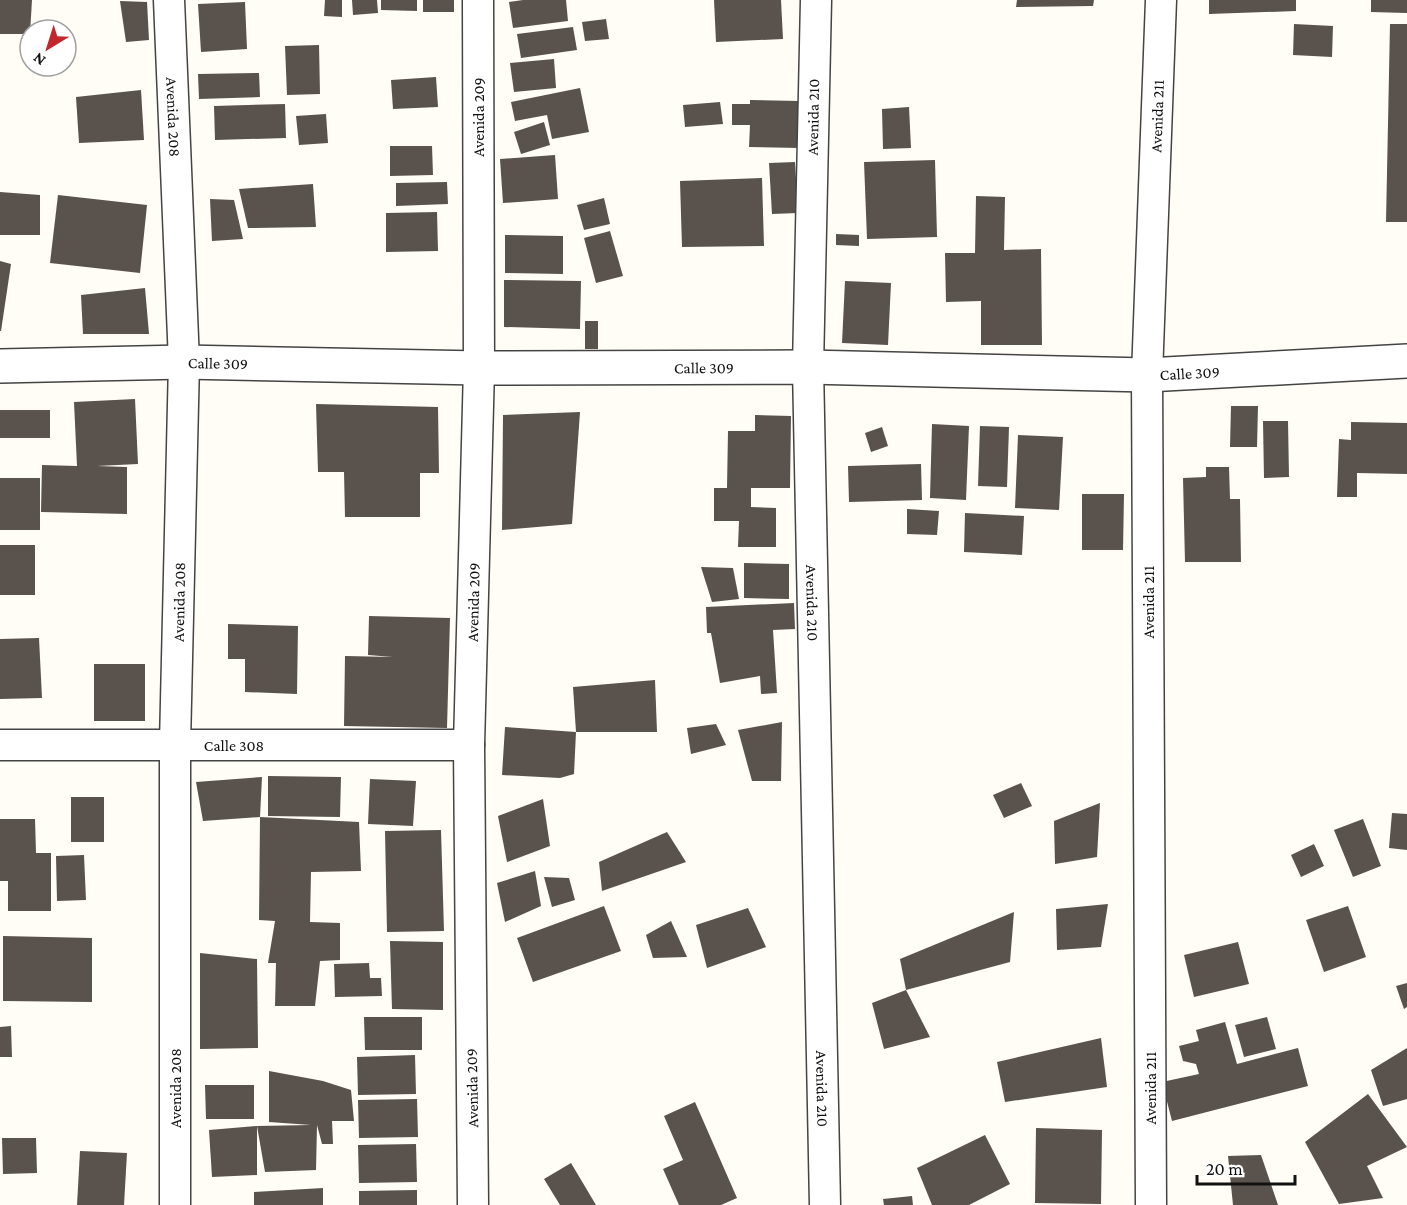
<svg xmlns="http://www.w3.org/2000/svg" width="1407" height="1205" font-family="'Crimson Pro',serif">
<rect width="100%" height="100%" fill="#fffdf5"/>
<!-- building -->
<g fill="#5a524d">
<polygon points="0,0 32,0 30,34 0,34"/>
<polygon points="325,0 342,0 342,17 324,16"/>
<polygon points="352,0 377,0 378,13 353,15"/>
<polygon points="381,0 417,0 417,11 381,10"/>
<rect x="423" y="0" width="31" height="12"/>
<polygon points="523,0 566,0 568,21 513,28 509,2"/>
<polygon points="714,0 781,0 783,39 716,42"/>
<polygon points="1017,0 1094,0 1093,6 1016,7"/>
<polygon points="1209,0 1296,0 1296,11 1209,14"/>
<polygon points="1371,0 1407,0 1407,13 1371,12"/>
<polygon points="120,1 147,2 149,40 126,42"/>
<polygon points="245,2 247,49 201,52 198,4"/>
<polygon points="606,19 609,39 585,41 582,22"/>
<polygon points="1294,24 1333,26 1332,57 1293,55"/>
<polygon points="1390,24 1407,24 1407,222 1386,222"/>
<polygon points="573,27 577,50 521,58 517,34"/>
<polygon points="319,45 320,94 287,95 285,46"/>
<polygon points="554,59 556,88 514,92 510,63"/>
<polygon points="259,73 260,97 199,99 198,74"/>
<polygon points="436,77 438,107 393,109 391,80"/>
<polygon points="580,88 589,132 552,139 547,115 515,121 511,102"/>
<polygon points="141,90 144,140 79,143 76,97"/>
<polygon points="750,100 799,101 799,148 749,147 750,125 732,125 732,104 750,104"/>
<polygon points="720,102 723,124 685,127 683,105"/>
<polygon points="285,104 286,138 215,140 214,106"/>
<polygon points="909,107 911,148 883,149 882,109"/>
<polygon points="326,114 328,143 299,145 296,116"/>
<polygon points="544,122 550,145 521,154 514,132"/>
<polygon points="390,146 432,146 433,175 390,176"/>
<polygon points="555,155 558,199 503,203 500,159"/>
<polygon points="935,160 937,237 867,239 864,162"/>
<polygon points="795,162 798,213 772,214 769,163"/>
<polygon points="762,178 764,246 682,247 680,181"/>
<polygon points="447,182 448,204 396,206 396,183"/>
<polygon points="313,184 316,227 248,228 239,189"/>
<polygon points="0,192 40,195 40,235 0,235"/>
<polygon points="58,195 147,205 140,273 50,263"/>
<polygon points="976,196 1005,197 1004,250 1041,249 1042,345 981,345 981,301 946,302 945,253 975,253"/>
<polygon points="604,198 610,224 584,230 577,205"/>
<polygon points="210,199 234,200 243,239 212,241"/>
<polygon points="437,212 438,251 386,252 386,213"/>
<polygon points="610,231 623,276 596,283 584,238"/>
<polygon points="836,234 859,235 859,246 836,245"/>
<polygon points="505,235 563,236 563,274 505,273"/>
<polygon points="0,261 11,264 1,331 0,331"/>
<polygon points="504,280 581,281 580,329 504,327"/>
<polygon points="845,281 891,283 888,345 842,343"/>
<polygon points="145,288 149,334 83,334 81,295"/>
<rect x="585" y="321" width="13" height="28"/>
<polygon points="135,399 138,464 97,466 127,467 127,514 41,512 42,465 77,466 74,402"/>
<polygon points="316,404 438,407 439,473 420,473 420,517 345,517 344,472 318,472"/>
<polygon points="1231,406 1258,406 1257,447 1230,447"/>
<rect x="0" y="410" width="50" height="28"/>
<polygon points="580,412 572,524 502,530 503,415"/>
<polygon points="755,415 791,416 790,488 751,488 751,507 776,508 776,547 738,547 739,521 714,521 714,488 727,488 728,431 755,431"/>
<polygon points="1263,421 1288,421 1289,477 1264,478"/>
<polygon points="1351,422 1407,423 1407,474 1357,473 1357,497 1337,497 1339,439 1351,440"/>
<polygon points="932,424 969,426 966,500 930,498"/>
<polygon points="980,426 1009,427 1007,487 978,486"/>
<polygon points="882,427 888,446 871,452 865,433"/>
<polygon points="1018,435 1063,437 1059,510 1015,508"/>
<polygon points="921,464 922,500 849,502 848,466"/>
<polygon points="1206,467 1229,467 1230,499 1240,499 1241,562 1185,562 1183,478 1206,477"/>
<rect x="0" y="478" width="40" height="52"/>
<polygon points="1082,494 1124,494 1123,550 1082,550"/>
<polygon points="907,509 939,511 937,535 907,534"/>
<polygon points="965,513 1024,516 1022,555 964,552"/>
<rect x="0" y="545" width="35" height="50"/>
<polygon points="744,563 789,564 789,599 744,598"/>
<polygon points="701,567 733,568 739,599 712,602"/>
<polygon points="794,603 795,629 773,630 777,693 761,694 760,676 720,683 711,633 707,633 706,607"/>
<polygon points="369,616 450,618 447,728 344,726 345,656 393,657 368,655"/>
<polygon points="228,624 298,626 297,694 245,692 245,659 228,659"/>
<polygon points="39,638 42,698 0,699 0,639"/>
<rect x="94" y="664" width="51" height="57"/>
<polygon points="655,680 657,732 576,732 573,687"/>
<polygon points="782,722 781,781 752,781 738,730"/>
<polygon points="716,724 726,745 691,754 687,728"/>
<polygon points="505,727 576,732 574,774 560,778 502,775"/>
<polygon points="268,776 341,777 340,817 268,816"/>
<polygon points="262,777 260,817 203,821 196,782"/>
<polygon points="370,779 416,781 413,826 368,824"/>
<polygon points="1021,783 1032,806 1004,818 993,795"/>
<rect x="71" y="797" width="33" height="45"/>
<polygon points="543,799 550,846 507,862 498,816"/>
<polygon points="1100,803 1097,857 1055,864 1054,821"/>
<polygon points="1392,813 1407,814 1407,850 1389,848"/>
<polygon points="260,817 359,822 361,871 311,872 310,922 340,923 340,960 320,961 315,1006 275,1006 276,963 268,963 275,921 259,920"/>
<polygon points="0,819 35,819 36,853 51,853 51,911 8,911 8,881 0,881"/>
<polygon points="1363,819 1381,866 1353,877 1334,830"/>
<polygon points="441,830 444,931 387,932 385,831"/>
<polygon points="667,832 686,862 602,891 599,862"/>
<polygon points="1314,844 1324,866 1301,877 1291,855"/>
<polygon points="84,855 86,900 57,901 56,856"/>
<polygon points="535,871 541,906 505,922 497,883"/>
<polygon points="544,877 569,878 575,900 552,907"/>
<polygon points="1108,904 1101,947 1057,950 1056,909"/>
<polygon points="604,906 621,951 533,982 517,938"/>
<polygon points="1348,906 1366,957 1324,972 1306,920"/>
<polygon points="748,908 766,947 707,968 696,925"/>
<polygon points="1014,912 1010,962 906,990 900,959"/>
<polygon points="671,921 687,957 653,958 646,935"/>
<polygon points="3,936 92,938 92,1002 3,1001"/>
<polygon points="390,941 443,942 443,1010 392,1009"/>
<polygon points="1238,942 1249,984 1194,997 1184,955"/>
<polygon points="200,953 257,959 258,1048 200,1049"/>
<polygon points="369,963 370,978 381,978 382,996 335,997 334,964"/>
<polygon points="1407,983 1407,1007 1404,1009 1396,986"/>
<polygon points="906,990 930,1037 884,1049 872,1003"/>
<polygon points="364,1017 422,1017 422,1050 365,1050"/>
<polygon points="1267,1017 1276,1049 1244,1057 1235,1025"/>
<polygon points="1225,1022 1237,1064 1298,1048 1308,1086 1172,1121 1162,1082 1199,1074 1196,1064 1183,1061 1179,1046 1199,1041 1196,1030"/>
<polygon points="11,1026 12,1057 0,1057 0,1027"/>
<polygon points="1101,1038 1107,1087 1005,1102 997,1062"/>
<polygon points="1407,1048 1407,1099 1383,1106 1371,1070"/>
<polygon points="415,1055 416,1094 358,1095 357,1057"/>
<polygon points="269,1071 323,1081 351,1090 354,1121 332,1121 333,1144 322,1144 317,1125 316,1170 265,1172 257,1126 311,1125 269,1122"/>
<polygon points="205,1085 254,1085 254,1119 206,1119"/>
<polygon points="1368,1094 1407,1147 1367,1166 1383,1198 1339,1204 1305,1142"/>
<polygon points="417,1099 418,1137 359,1138 358,1100"/>
<polygon points="695,1102 737,1198 721,1205 679,1205 663,1169 683,1160 664,1116"/>
<polygon points="257,1126 257,1175 212,1177 209,1130"/>
<polygon points="1036,1128 1102,1130 1101,1204 1035,1203"/>
<polygon points="985,1135 1010,1184 969,1205 932,1205 917,1168"/>
<polygon points="2,1138 36,1138 37,1173 3,1174"/>
<polygon points="416,1144 417,1182 359,1183 358,1145"/>
<polygon points="80,1151 127,1153 124,1205 77,1205"/>
<polygon points="1261,1155 1278,1205 1233,1205 1228,1156"/>
<polygon points="571,1163 596,1205 560,1205 544,1179"/>
<polygon points="323,1188 323,1205 254,1205 254,1192"/>
<polygon points="417,1190 417,1205 359,1205 359,1191"/>
<polygon points="912,1196 913,1205 884,1205 883,1199"/>
</g>
<g fill="none" stroke-linecap="round" stroke-linejoin="round">
<!-- minor casing -->
<g stroke="#444" stroke-width="33">
<g id="minor">
<path id="s1" d="M169 0 184 362 175 744V1205"/>
<path id="s2" d="M816 0 808 367 825 1205"/>
<path id="s3" d="M0 745H469"/>
<path id="s4" d="M473 1205 469 745 479 368 478 0"/>
<path id="s5" d="M1151 1205 1147 375 1161 0"/>
</g>
</g>
<!-- tertiary casing -->
<g stroke="#444" stroke-width="36">
<g id="tertiary">
<path id="s6" d="M0 366 184 362 479 368 808 367 1147 375 1407 361"/>
</g>
</g>
<!-- minor -->
<use href="#minor" stroke="#fff" stroke-width="30"/>
<!-- tertiary -->
<use href="#tertiary" stroke="#fff" stroke-width="33"/>
</g>
<g text-anchor="middle" dominant-baseline="central" stroke-width="6" stroke-linejoin="round" paint-order="stroke">
<!-- street labels -->
<g font-size="16" fill="#111" stroke="#fff">
<text stroke="none"><textPath href="#s1" startOffset="117">Avenida 208</textPath></text>
<text transform="translate(478 117) rotate(-90)">Avenida 209</text>
<text transform="translate(813 117) rotate(-89)">Avenida 210</text>
<text stroke="none"><textPath href="#s5" startOffset="1089">Avenida 211</textPath></text>
<text stroke="none"><textPath href="#s6" startOffset="218">Calle 309</textPath></text>
<text stroke="none"><textPath href="#s6" startOffset="704">Calle 309</textPath></text>
<text stroke="none"><textPath href="#s6" startOffset="1190">Calle 309</textPath></text>
<text transform="translate(179 602) rotate(-89)">Avenida 208</text>
<text stroke="none"><textPath href="#s4" startOffset="603">Avenida 209</textPath></text>
<text transform="translate(1148 602) rotate(-90)">Avenida 211</text>
<text stroke="none"><textPath href="#s2" startOffset="603">Avenida 210</textPath></text>
<text stroke="none"><textPath href="#s3" startOffset="234">Calle 308</textPath></text>
<text transform="translate(175 1088) rotate(-90)">Avenida 208</text>
<text transform="translate(472 1088) rotate(-91)">Avenida 209</text>
<text stroke="none"><textPath href="#s2" startOffset="1089">Avenida 210</textPath></text>
<text transform="translate(1150 1088) rotate(-90)">Avenida 211</text>
</g>
</g>
<!-- north arrow -->
<g transform="translate(48 48) rotate(218)"><circle r="28" fill="#ffffff" stroke="#a0a0a0" stroke-width="1.5"/>
<path d="M0-4.5L10 22L0 15L-10 22Z" fill="#c4262e"/>
<text y="-9" font-size="16" font-weight="bold" text-anchor="middle" fill="#111111">N</text>
</g>
<!-- scale -->
<path d="M1197 1175v9h98v-9" fill="none" stroke="#111111" stroke-width="3"/>
<text x="1206" y="1175" font-size="18" fill="#111111" stroke="#ffffff" stroke-width="4.5" paint-order="stroke">20 m</text>
</svg>
